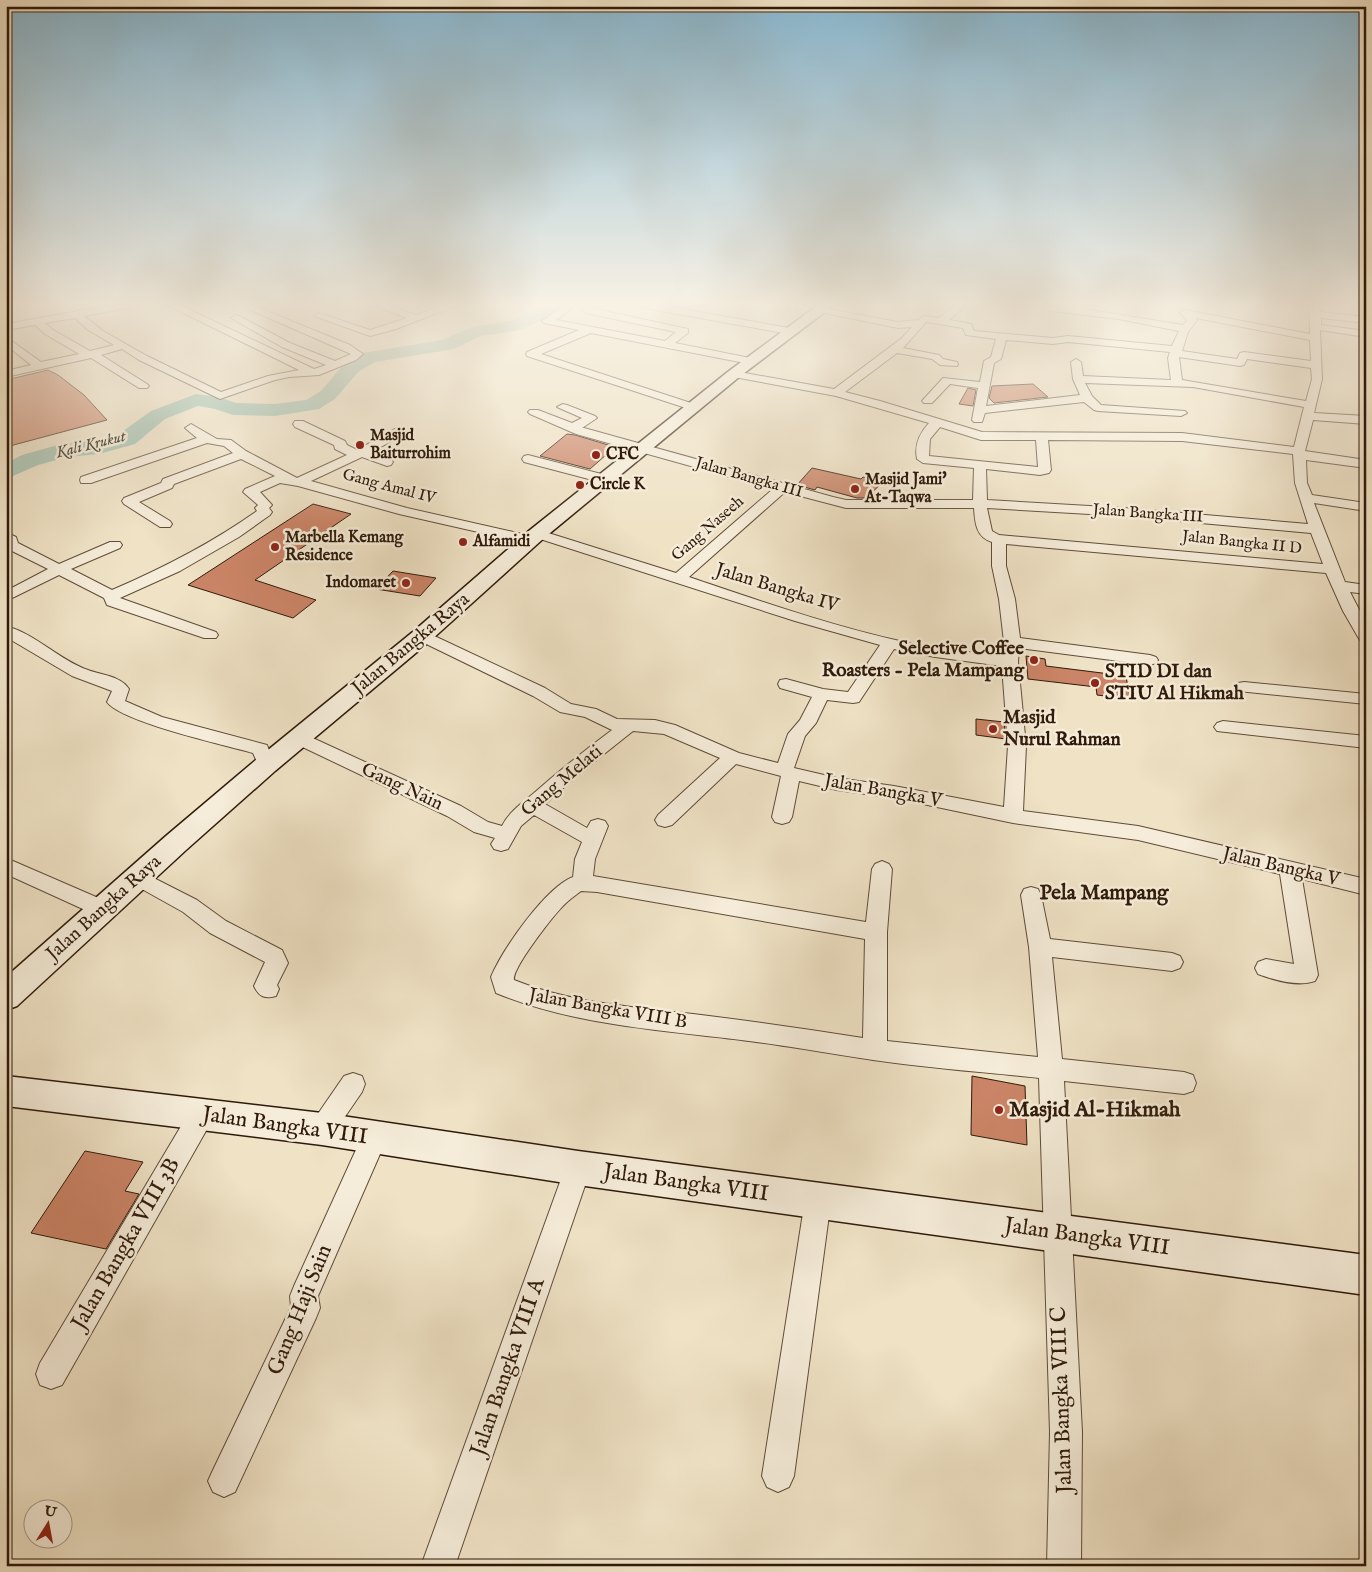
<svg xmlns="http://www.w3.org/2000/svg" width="1372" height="1572" font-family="'IM FELL English',serif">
<rect width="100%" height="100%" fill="#efe2c5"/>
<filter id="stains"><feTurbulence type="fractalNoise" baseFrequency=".004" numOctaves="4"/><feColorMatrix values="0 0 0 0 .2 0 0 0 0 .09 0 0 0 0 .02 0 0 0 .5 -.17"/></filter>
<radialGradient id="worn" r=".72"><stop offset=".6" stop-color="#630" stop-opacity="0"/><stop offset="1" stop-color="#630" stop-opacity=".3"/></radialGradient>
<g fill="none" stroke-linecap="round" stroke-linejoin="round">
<!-- river -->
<polygon fill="#9bbfaf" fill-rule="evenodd" points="547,305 570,305 567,309 520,330 481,336 454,349 375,362 358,372 335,399 319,409 275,416 233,415 215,409 198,406 165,419 135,444 99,454 67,457 38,465 6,479 6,463 22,455 58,445 98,440 119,434 151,411 196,394 219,397 236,403 275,404 306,400 321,391 344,364 363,353 442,340 472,327 510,321"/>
</g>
<!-- building -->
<g fill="#cb8467" stroke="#2f1a0a">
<polygon points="48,370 58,375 84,395 107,420 6,447 6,380"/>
<polygon points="1033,384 1048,397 994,403 989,398 992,386"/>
<polygon points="968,388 976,390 973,406 959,404"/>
<polygon points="567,434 575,435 615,447 590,469 540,456"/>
<polygon points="812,468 861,479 863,477 883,482 866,498 857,498 817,487 815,490 797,485"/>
<polygon points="313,504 351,514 255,580 316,600 293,618 188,585"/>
<polygon points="393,571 436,578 420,596 376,589"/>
<polygon points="1026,656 1045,659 1046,666 1126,676 1130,699 1097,695 1096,687 1028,679"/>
<polygon points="976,719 1004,722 1006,739 976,735"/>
<polygon points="972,1076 1025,1086 1027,1145 971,1135"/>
<polygon points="85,1151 143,1162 125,1191 139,1194 106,1249 31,1233"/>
</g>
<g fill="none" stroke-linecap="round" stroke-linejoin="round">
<!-- street casing -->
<g stroke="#5f4c39" stroke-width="2">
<g id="street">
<path d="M112 305H133L128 308 84 316 103 331 147 356 221 392 268 376 299 370 167 305H180L314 369 326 365 282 347 231 318 236 315 239 316 290 343 335 361 351 354 239 305H252L350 345 363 354 356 360 319 375 289 377 275 380 220 399 139 360 122 349 101 355 147 384 149 386 147 388H139L91 358 6 377V371L31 365 6 345V337L41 362 79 354 45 334 35 325 6 330V324ZM75 318 88 330 114 345 90 351 53 330 45 323Z"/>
<polygon points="373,305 387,305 416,315 444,305 458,305 396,329 370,336 314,316 319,313 370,330 407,318"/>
<polygon points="565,305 576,305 556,320 665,341 676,332 586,313 581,310 589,305 595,305 595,309 688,329 688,333 675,343 750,358 755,361 750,364 591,333 541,354 697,405 699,407 693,410 689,409 527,356 526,354 527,352 579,330 544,323 542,321"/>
<polygon points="639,305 660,305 789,328 794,331 789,334 644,308"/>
<path d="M955 305H966L949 320 971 324 974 331 1053 338 1068 336 1172 346 1179 331 1119 319 1052 311 1047 308 1052 305 1075 308V305H1085L1084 309 1183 325 1187 320 1180 313 1185 310 1310 334 1309 305H1319L1320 312 1366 317V323L1321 318V325L1366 331V337L1320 330 1322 379 1314 413 1366 416V424L1313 420 1305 451 1366 460V468L1306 460 1307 483 1312 495 1366 503V511L1314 503 1345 582 1366 585V594L1350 592 1366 623V642L1360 640 1358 637 1343 611 1326 573 1006 544V566L1015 599 1020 638 1150 655 1156 657 1158 660 1156 663 1150 665 1019 648 1018 662 1026 746 1023 811 1138 826 1366 879V895L1302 879 1318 975 1315 981C1299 987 1274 980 1258 974L1255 968 1258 962 1266 959 1294 964 1280 874 1138 840 1013 823 894 798 837 790 799 781 792 817 789 822 782 824 775 822 772 817 781 776 736 764 672 825 665 827 658 825 655 820 658 815 720 758 664 734 633 731 579 774 545 804 587 828 591 821 598 819 605 821 608 826 595 859 593 876 866 922 872 869 875 864 882 861 889 864 892 869 887 932V1041L1038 1057 1029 947 1021 895 1024 889 1031 887 1038 889 1041 895 1050 939 1172 953 1180 956 1183 962 1180 968 1172 971 1052 957 1062 1059 1184 1072 1193 1075 1196 1083 1193 1091 1184 1094 1064 1081 1082 1432 1081 1566H1047L1050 1432 1039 1078C984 1072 928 1068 873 1060 832 1054 790 1046 749 1041 664 1030 576 1026 496 993L491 977C502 950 546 887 573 877L575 859 582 842 534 815 521 826 508 849 501 851 494 849 491 844 495 838 474 832 447 816 292 742 289 738 292 734 298 732 304 734 461 806 488 822 502 826C509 812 522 803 534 793 559 771 585 750 612 730L585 717 560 712 533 696 416 639 414 636 416 633H428L545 688 571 704 596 709 617 719 655 720 675 725 739 753 778 763 788 734 800 720 812 697 780 688 778 684 780 680 786 679 823 689 848 692 880 645 795 621 537 538 536 543 531 544 399 514 298 486 280 483 260 492 272 505 269 508 272 512 270 515 239 537 180 571 120 598 216 632 218 635 216 638H204L107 605 104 598 59 575 6 601V591L48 569 6 548V532L16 537 18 543 59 564 110 542H120L122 545 120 548 71 569 112 590C163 568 212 543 257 511L255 508 258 505 243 492 245 489 275 476 241 459 174 484 172 488 139 502 170 521 172 524 170 527H160L124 504 122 501 124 498 161 483 163 479 233 453 224 446 207 443 91 483H81L80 480 81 477 197 438 185 428 191 424 217 439 231 440 246 451 297 478 347 455 335 449 334 445 295 427 293 424 295 421H303L345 441 347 445 357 450 397 428H405L407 431 405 434 371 452 391 459 393 462 391 465 387 466 362 457 311 481 407 508 531 536 530 534 532 531H542L676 573 773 489 576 434 530 414 528 412 530 410H538L572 423 582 418 557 407 563 404 567 405 595 416 597 418 582 428H584L833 497 846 500H973L974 468 923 463 917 459C914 445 919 434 929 423L836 396 734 377 729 374 734 371 834 389 902 338 912 327 898 328 820 312 817 311V307L898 322 918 320 924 316 939 318ZM1196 318 1310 340 1311 361 1244 352 1240 353 1237 359 1182 351 1188 332 1197 320ZM926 322 963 328 966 335 996 339 991 357 984 361 980 382 943 378 922 401 924 403H932L950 384 978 388 972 420 974 422H982L985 413 1084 402 1094 410 1098 411 1181 416 1187 413 1185 411 1101 405 1092 396 1085 383 1193 387 1304 407 1294 447 1182 433 982 432 880 401 845 392 897 353 932 359 940 365 957 366 958 364 957 362 943 359 939 355 903 348ZM1006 340 1053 344 1068 342 1170 352 1168 358 1171 380 1083 376 1081 362 1076 359 1071 362 1073 379 1080 395 986 406 994 363 1001 359ZM1179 357 1240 366 1244 365 1247 359 1311 368 1312 379 1306 401 1182 380ZM940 427 981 440H1036L1038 467 929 456 930 439ZM1048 440 1182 441 1293 454 1295 483 1308 524 1124 508 987 500 986 469 1040 475 1049 473 1051 470ZM785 492 846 508H974C975 523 976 537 992 542V566L999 599 1004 642 1002 656C970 652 937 649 904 642 831 626 760 601 689 577ZM987 508 1124 516 1311 533 1323 564 999 535 992 531ZM894 649 935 657 1002 666 1008 746 1004 807 894 786 837 778 794 768 805 736 816 723 827 700 853 703 859 702ZM581 891 597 892 865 939 863 1038C807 1029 750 1021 693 1014 634 1007 570 1003 514 980 512 968 555 913 566 903 570 899 576 895 581 891Z"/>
<polygon points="528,455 609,476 610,479 604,483 524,462 522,459 524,456"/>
<path d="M6 626C36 634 59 660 88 670 101 675 121 676 129 689L125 701 162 717 267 745 275 765 272 769 266 771 260 769 253 753C225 745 121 722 107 702L112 691 72 676 6 637Z"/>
<polygon points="1244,682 1366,694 1366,704 1238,691 1236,687 1238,683"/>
<polygon points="1223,721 1366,736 1366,748 1217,731 1214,727 1217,723"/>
<polygon points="6,858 110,903 114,909 110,915 103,917 96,915 6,874"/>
<path d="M138 870 197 900 226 921 282 950 288 963 277 985 279 989 276 996C265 999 259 997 254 986L265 962 210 933 183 912 131 883 128 878 131 873Z"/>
<polygon points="353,1073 362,1076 365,1084 362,1092 331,1137 322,1141 313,1137 309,1129 313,1121 344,1076"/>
<polygon points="202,1103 211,1106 215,1114 211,1122 62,1385 51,1389 40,1385 36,1374 40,1363 193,1106"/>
<polygon points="374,1126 383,1130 387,1138 318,1296 320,1308 316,1318 235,1492 224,1497 213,1492 208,1481 213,1470 291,1307 290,1296 294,1286 365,1130"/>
<polygon points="578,1156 587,1159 591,1168 455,1566 421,1566 565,1168 569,1159"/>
<polygon points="818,1187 827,1191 831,1200 794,1476 789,1487 778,1492 767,1487 762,1476 805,1200 809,1191"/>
</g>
</g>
<!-- secondary casing -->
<g stroke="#2f1a0a" stroke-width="3">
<g id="secondary">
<polygon points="818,305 834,305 739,377 544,538 430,641 275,771 186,850 17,1006 6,1010 6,977 166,836 257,759 414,631 530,530 729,371"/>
<polygon points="6,1076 322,1113 578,1151 1366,1255 1366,1295 578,1185 322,1145 6,1106"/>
</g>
</g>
<!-- street -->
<use href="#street" fill="#f5ecd9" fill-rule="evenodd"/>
<!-- secondary -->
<use href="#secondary" fill="#f5ecd9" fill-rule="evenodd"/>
</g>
<!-- sky -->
<linearGradient id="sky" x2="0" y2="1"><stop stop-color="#89b8d1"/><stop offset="0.58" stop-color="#f8f2e5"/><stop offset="1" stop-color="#f8f2e5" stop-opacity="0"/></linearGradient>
<rect width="1372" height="525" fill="url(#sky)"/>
<!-- markers -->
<g fill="#8f2418" stroke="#f5ecd9" stroke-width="2">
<circle cx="360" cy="445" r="5"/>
<circle cx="596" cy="455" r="5"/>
<circle cx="580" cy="485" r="5"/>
<circle cx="855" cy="489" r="5"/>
<circle cx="463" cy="542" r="5"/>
<circle cx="275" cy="547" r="5"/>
<circle cx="406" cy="583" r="5"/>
<circle cx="1034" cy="660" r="5"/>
<circle cx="1095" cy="683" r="5"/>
<circle cx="993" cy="729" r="5"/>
<circle cx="999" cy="1110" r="5"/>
</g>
<g text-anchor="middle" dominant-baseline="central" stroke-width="5" stroke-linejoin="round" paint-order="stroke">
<!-- far-poi labels -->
<g font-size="16" font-weight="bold" fill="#2f1a0a" stroke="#f5ecd9" text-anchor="start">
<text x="370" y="436">Masjid<tspan x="370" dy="18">Baiturrohim</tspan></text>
<text x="606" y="455">CFC</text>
<text x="865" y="480">Masjid Jami'<tspan x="865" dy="18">At-Taqwa</tspan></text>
<text x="590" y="485">Circle K</text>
<text x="285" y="538">Marbella Kemang<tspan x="285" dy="18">Residence</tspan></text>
<text x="473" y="542">Alfamidi</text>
<text x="396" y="583" text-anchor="end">Indomaret</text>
</g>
<!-- far-water labels -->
<g font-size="16" font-style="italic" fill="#555444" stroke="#f5ecd9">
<text transform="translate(91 445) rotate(-14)">Kali Krukut</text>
</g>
<!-- far-street labels -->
<g font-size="16" fill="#2f1a0a" stroke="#f5ecd9">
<text transform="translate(749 478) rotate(16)">Jalan Bangka III</text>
<text transform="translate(389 487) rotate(15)">Gang Amal IV</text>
<text transform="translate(1148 514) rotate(4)">Jalan Bangka III</text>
<text transform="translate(708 529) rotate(-41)">Gang Naseeh</text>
<text transform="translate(1242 543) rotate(6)">Jalan Bangka II D</text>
</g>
<!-- street labels -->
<g font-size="19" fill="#2f1a0a" stroke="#f5ecd9">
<text transform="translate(777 588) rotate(17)">Jalan Bangka IV</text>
<text transform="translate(411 644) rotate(-40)">Jalan Bangka Raya</text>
<text transform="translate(562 781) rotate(-40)">Gang Melati</text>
<text transform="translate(402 787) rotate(25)">Gang Nain</text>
<text transform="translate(883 791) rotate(10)">Jalan Bangka V</text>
<text transform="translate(1281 867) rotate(13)">Jalan Bangka V</text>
<text transform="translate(104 908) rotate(-42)">Jalan Bangka Raya</text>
<text transform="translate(608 1009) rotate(10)">Jalan Bangka VIII B</text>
</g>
<!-- poi labels -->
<g font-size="19" font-weight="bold" fill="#2f1a0a" stroke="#f5ecd9" text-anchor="start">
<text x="1024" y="649" text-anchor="end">Selective Coffee<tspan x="1024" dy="22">Roasters - Pela Mampang</tspan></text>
<text x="1105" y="672">STID DI dan<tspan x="1105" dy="22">STIU Al Hikmah</tspan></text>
<text x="1003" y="718">Masjid<tspan x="1003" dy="22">Nurul Rahman</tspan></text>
</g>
<!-- quarter labels -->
<g font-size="21" font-weight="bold" fill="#2f1a0a" stroke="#f5ecd9">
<text x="1104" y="893">Pela Mampang</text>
</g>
<!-- near-poi labels -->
<g font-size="22" font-weight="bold" fill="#2f1a0a" stroke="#f5ecd9" text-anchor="start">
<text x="1009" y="1110">Masjid Al-Hikmah</text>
</g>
<!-- near-street labels -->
<g font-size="22" fill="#2f1a0a" stroke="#f5ecd9">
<text transform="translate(285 1126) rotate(8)">Jalan Bangka VIII</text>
<text transform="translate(686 1183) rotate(8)">Jalan Bangka VIII</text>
<text transform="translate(1087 1237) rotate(8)">Jalan Bangka VIII</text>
<text transform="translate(126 1244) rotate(-60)">Jalan Bangka VIII 3B</text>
<text transform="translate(300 1310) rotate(-68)">Gang Haji Sain</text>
<text transform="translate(508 1367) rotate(-71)">Jalan Bangka VIII A</text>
<text transform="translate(1062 1400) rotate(-92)">Jalan Bangka VIII C</text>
</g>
</g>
<!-- margin -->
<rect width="1372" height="1572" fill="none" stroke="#efe2c5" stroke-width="25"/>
<rect x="8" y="8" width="1357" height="1557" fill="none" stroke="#2f1a0a" stroke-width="2.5"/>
<rect x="12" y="12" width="1347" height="1547" fill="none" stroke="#2f1a0a"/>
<!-- north arrow -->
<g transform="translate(48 1524) rotate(11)"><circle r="24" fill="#f5ecd9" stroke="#a69886"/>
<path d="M0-4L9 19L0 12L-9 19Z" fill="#8f2418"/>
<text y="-8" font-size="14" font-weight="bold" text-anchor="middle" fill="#2f1a0a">U</text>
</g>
<rect width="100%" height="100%" filter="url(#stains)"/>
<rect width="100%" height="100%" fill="url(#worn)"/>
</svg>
